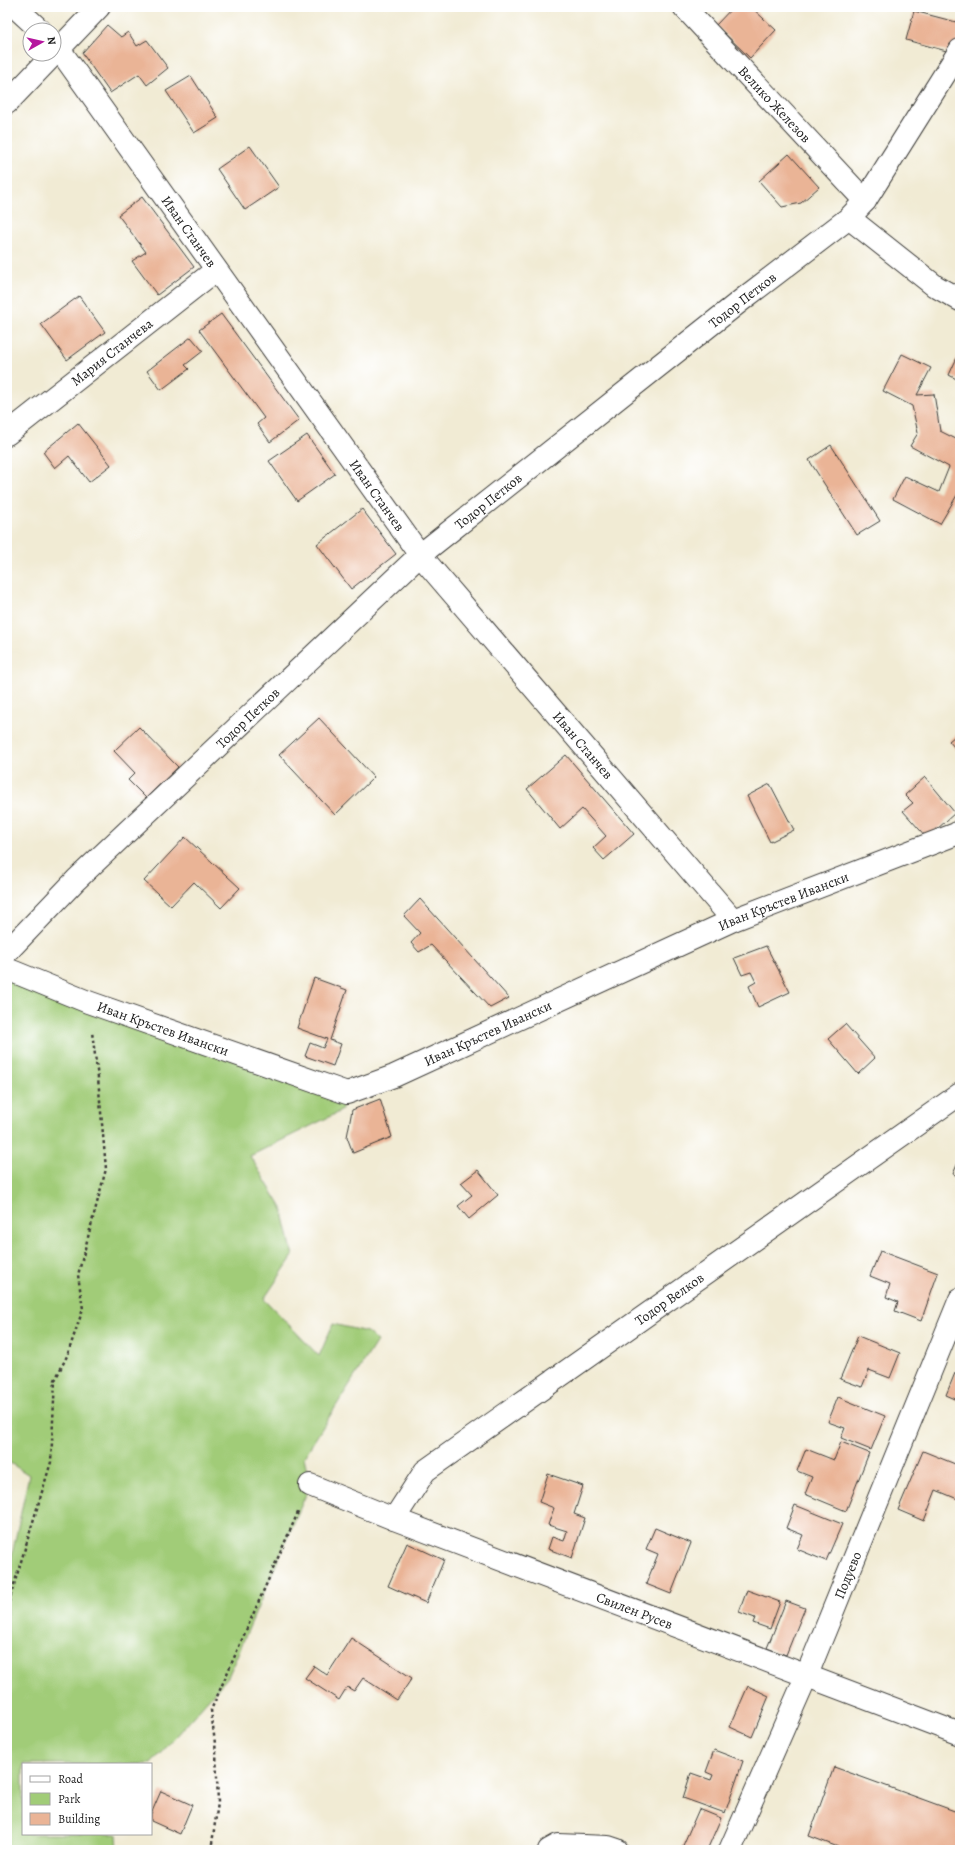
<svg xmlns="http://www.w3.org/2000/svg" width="967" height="1857" font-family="Alegreya,serif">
<rect width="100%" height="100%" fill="#fff"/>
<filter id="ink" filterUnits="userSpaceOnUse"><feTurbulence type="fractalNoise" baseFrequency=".025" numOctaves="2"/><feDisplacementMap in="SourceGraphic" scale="8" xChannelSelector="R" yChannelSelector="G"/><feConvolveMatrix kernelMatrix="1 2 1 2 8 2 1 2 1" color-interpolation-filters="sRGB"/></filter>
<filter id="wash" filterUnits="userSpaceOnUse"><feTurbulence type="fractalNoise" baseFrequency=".012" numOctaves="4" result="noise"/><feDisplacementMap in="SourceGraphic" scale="16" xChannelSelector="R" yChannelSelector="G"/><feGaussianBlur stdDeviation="0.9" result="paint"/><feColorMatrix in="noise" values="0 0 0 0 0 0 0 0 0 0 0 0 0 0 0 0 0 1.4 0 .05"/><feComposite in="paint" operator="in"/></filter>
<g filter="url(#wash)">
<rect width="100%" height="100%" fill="#f1ebd4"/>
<!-- green -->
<polygon fill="#a1cc78" stroke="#5e744a" points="7,969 347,1093 341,1111 250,1156 282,1208 293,1256 264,1299 319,1356 333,1324 367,1332 377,1341 304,1457 310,1485 228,1677 151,1764 23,1764 23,1834 117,1834 118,1850 7,1850 7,1578 29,1475 7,1461"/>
<g id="blocks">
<!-- building -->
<g fill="#eab496">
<polygon points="733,7 751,7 776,30 750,58 716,25"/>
<polygon points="914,11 960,23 960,30 954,53 906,40"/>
<polygon points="107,25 121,37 128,32 137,46 147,40 168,68 147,85 139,74 110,93 82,53"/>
<polygon points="191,76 218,118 194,133 166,91"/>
<polygon points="250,146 279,187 245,210 217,169"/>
<polygon points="789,154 819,187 801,203 782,207 759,181"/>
<polygon points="142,197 194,267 157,295 132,261 146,252 118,215"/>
<polygon points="79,296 105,332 67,360 41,324"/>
<polygon points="221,314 299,420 270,442 257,424 264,418 199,330"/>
<polygon points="191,337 203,351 185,365 189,369 161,390 147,371"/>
<polygon points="960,351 960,381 949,375"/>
<polygon points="902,354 931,368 917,395 934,394 940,431 960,441 960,490 940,524 893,499 905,476 939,492 949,467 910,446 918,433 912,406 883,391"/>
<polygon points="78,423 111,465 89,482 69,456 55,468 43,452"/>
<polygon points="307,435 335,474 297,501 269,461"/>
<polygon points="831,445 880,521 857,535 809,460"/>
<polygon points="362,509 396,554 351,589 317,544"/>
<polygon points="319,718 374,777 335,815 279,755"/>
<polygon points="139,727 178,767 146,798 128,780 135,773 114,751"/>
<polygon points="960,732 960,754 949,741"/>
<polygon points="566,755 634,834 604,860 593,848 606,836 582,809 560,829 527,789"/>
<polygon points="925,777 955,813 927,838 903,811 913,803 905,795"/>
<polygon points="770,784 794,830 770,842 747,796"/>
<polygon points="185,837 240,888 221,908 194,882 171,906 144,881"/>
<polygon points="420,899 509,998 490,1008 431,945 419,952 411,943 420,933 404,916"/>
<polygon points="766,946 790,992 758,1007 749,986 756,982 751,972 742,975 734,958"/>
<polygon points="314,978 347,990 330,1040 341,1044 333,1066 305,1056 310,1043 323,1048 327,1039 297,1028"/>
<polygon points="845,1024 875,1058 858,1074 828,1039"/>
<polygon points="380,1099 392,1137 353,1153 347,1137 352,1110"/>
<polygon points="960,1158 960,1177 953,1174"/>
<polygon points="478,1170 498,1195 469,1219 458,1206 472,1195 461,1183"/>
<polygon points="880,1251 938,1273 921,1321 895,1311 898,1302 886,1297 890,1284 870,1276"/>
<polygon points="858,1336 900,1353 890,1378 869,1370 862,1387 840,1379"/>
<polygon points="955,1373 960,1375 960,1401 946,1395"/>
<polygon points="838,1397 885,1416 871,1450 841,1438 845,1428 828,1422"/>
<polygon points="841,1442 869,1453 846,1511 805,1494 812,1477 797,1471 806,1449 834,1460"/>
<polygon points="923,1451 960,1466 960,1500 936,1490 924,1521 898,1510"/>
<polygon points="548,1474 583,1486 574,1514 585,1518 572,1558 548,1549 552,1537 564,1541 567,1531 548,1525 554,1508 539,1502"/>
<polygon points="795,1505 842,1524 826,1561 797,1549 803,1535 786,1528"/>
<polygon points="655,1528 691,1543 671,1594 646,1584 658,1554 646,1549"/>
<polygon points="407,1543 444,1560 426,1603 388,1586"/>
<polygon points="747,1590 780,1602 770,1629 753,1623 755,1618 739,1612"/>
<polygon points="786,1601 805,1608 786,1655 767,1648"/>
<polygon points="351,1638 412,1678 397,1700 363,1678 354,1691 347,1687 339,1700 305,1678 314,1666 327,1675"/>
<polygon points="748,1686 769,1696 752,1737 730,1727"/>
<polygon points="714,1750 743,1761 725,1813 683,1798 691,1773 711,1780 713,1775 706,1772"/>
<polygon points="834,1767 960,1813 960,1850 846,1850 809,1836"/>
<polygon points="161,1791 192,1805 180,1834 151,1821 151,1814"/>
<polygon points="699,1809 721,1818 707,1850 681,1850"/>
</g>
</g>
</g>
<g filter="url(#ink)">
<use href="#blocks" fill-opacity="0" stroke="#3c3b38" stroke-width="1"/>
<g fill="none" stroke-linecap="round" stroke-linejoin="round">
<!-- minor casing -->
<g stroke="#3c3b38" stroke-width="24">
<g id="minor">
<polyline points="15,7 40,30"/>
<path id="s1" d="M684 7 865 201"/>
<path id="s2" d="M54 44 59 49 420 555 733 920"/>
<polyline points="7,103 99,7"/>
<polyline points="849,218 935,286 960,300"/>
<path id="s3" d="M7 434 216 270"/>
<path id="s4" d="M7 952 76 880 420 555 743 299 849 218 865 201 960 50"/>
<path id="s5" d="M7 969 88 1002 347 1093 394 1076 733 920 956 834 960 831"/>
<path id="s6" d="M310 1485 394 1519 960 1734"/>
<path id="s7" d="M394 1519 425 1471 960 1094"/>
<polyline points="549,1850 558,1845 608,1847 617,1850"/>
<path id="s8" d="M730 1850 806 1677 960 1299"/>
</g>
</g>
<!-- path -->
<g stroke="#3c3b38" stroke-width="2.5" stroke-dasharray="3 3" stroke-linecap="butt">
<polyline points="7,1608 51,1462 55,1380 67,1356 83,1309 78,1275 106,1169 98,1078 92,1032"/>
<polyline points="7,1708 7,1727"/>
<polyline points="211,1850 218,1803 216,1752 211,1710 299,1510"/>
</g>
<!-- minor -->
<use href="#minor" stroke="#fff" stroke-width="22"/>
</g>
</g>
<g text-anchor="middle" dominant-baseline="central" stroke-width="3.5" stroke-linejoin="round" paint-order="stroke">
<!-- street labels -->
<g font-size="14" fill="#1c1c1c" stroke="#fff">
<text stroke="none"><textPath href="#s1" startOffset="133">Велико Железов</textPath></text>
<text stroke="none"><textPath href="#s2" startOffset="231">Иван Станчев</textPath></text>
<text stroke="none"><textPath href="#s4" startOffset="984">Тодор Петков</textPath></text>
<text stroke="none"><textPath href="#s3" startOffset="133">Мария Станчева</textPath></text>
<text stroke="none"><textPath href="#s2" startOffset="555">Иван Станчев</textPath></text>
<text stroke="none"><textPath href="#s4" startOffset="660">Тодор Петков</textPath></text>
<text stroke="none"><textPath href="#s4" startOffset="336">Тодор Петков</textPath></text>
<text stroke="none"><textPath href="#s2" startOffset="879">Иван Станчев</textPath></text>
<text stroke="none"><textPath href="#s5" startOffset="839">Иван Кръстев Ивански</textPath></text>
<text stroke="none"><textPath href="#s5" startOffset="167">Иван Кръстев Ивански</textPath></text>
<text stroke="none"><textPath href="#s5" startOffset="515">Иван Кръстев Ивански</textPath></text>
<text stroke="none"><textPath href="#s7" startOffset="356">Тодор Велков</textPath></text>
<text stroke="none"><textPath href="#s8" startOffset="299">Подуево</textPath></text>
<text stroke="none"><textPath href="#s6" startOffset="348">Свилен Русев</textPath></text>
</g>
</g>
<!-- margin -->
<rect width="967" height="1857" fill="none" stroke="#fff" stroke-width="24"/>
<!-- legend -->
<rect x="22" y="1763" width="130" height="72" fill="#ffffff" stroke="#a4a4a4"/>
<rect x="30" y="1776" width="20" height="6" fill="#ffffff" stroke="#a4a4a4"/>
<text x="58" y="1783" font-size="12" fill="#1c1c1c">Road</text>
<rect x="30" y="1793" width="20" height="12" fill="#a1cc78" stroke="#a4a4a4"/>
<text x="58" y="1803" font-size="12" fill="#1c1c1c">Park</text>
<rect x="30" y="1813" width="20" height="12" fill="#eab496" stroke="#a4a4a4"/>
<text x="58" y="1823" font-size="12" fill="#1c1c1c">Building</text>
<!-- north arrow -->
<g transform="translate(42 42) rotate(82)"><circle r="19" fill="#ffffff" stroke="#a4a4a4"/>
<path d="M0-3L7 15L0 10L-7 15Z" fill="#b5179e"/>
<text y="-6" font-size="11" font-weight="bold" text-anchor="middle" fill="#1c1c1c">N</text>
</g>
</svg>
